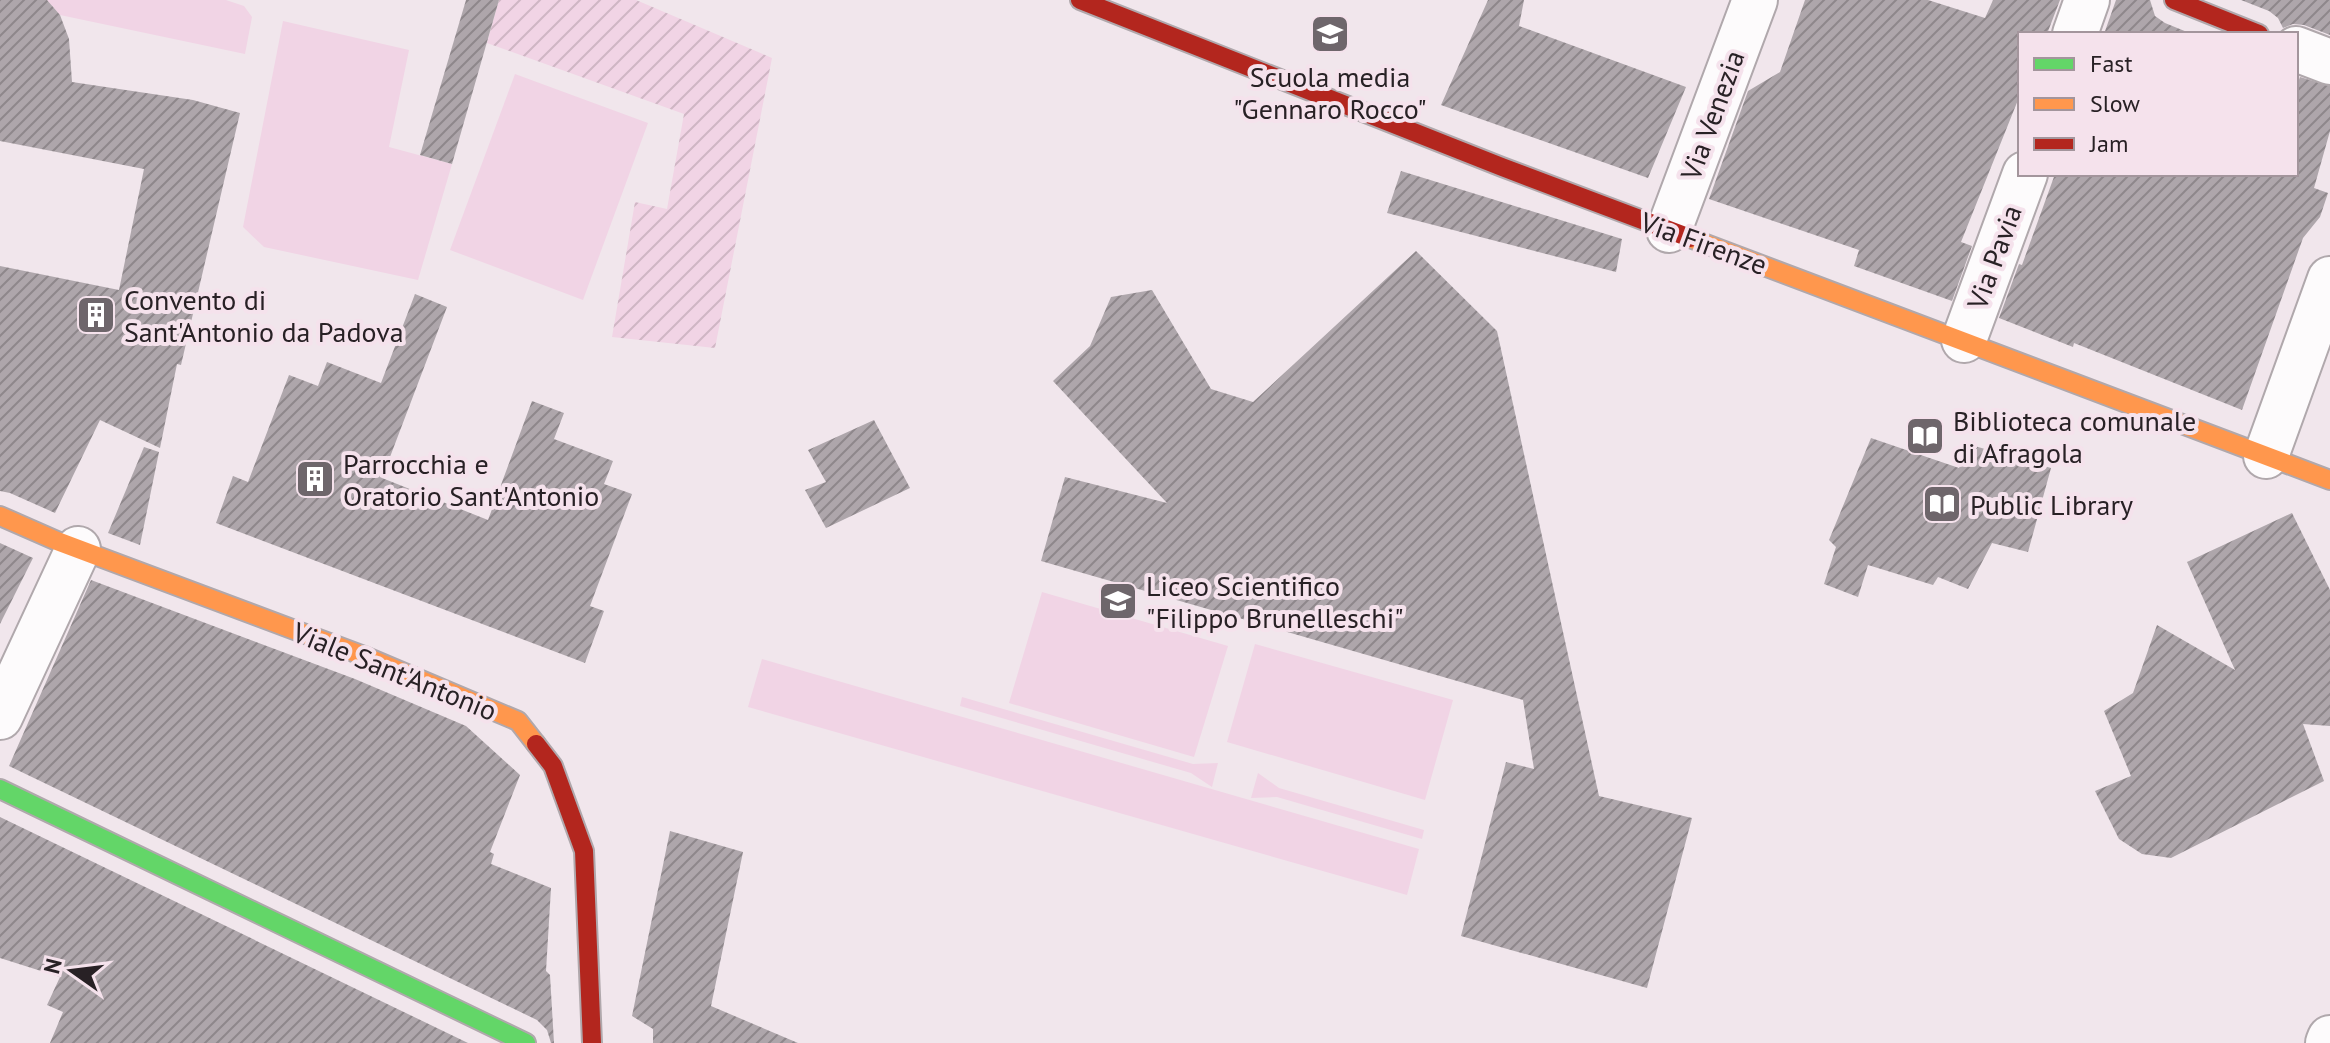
<svg xmlns="http://www.w3.org/2000/svg" width="2330" height="1043" font-family="'PT Sans',sans-serif">
<defs>
<pattern id="garden-furrows" width="10" height="10" patternUnits="userSpaceOnUse" patternTransform="scale(2)"><rect width="10" height="10" fill="#f1d4e5"/><path d="M-1 1l2-2M0 10L10 0M9 11l2-2" fill="none" stroke="#cfb6c4"/></pattern>
<pattern id="building-hatch" width="6" height="6" patternUnits="userSpaceOnUse" patternTransform="scale(2)"><rect width="6" height="6" fill="#aea6ab"/><path d="M-1 1l2-2M0 6l6-6M5 7l2-2" fill="none" stroke="#8e878b"/></pattern>
</defs>
<rect width="100%" height="100%" fill="#f1e6ec"/>
<!-- grass -->
<g fill="#f1d4e5">
<polygon points="47,0 226,0 244,6 252,17 245,54 60,15"/>
<polygon points="283,21 409,50 389,147 452,164 418,280 264,247 243,227"/>
<polygon points="515,74 648,123 583,300 450,250"/>
<polygon points="1042,592 1228,646 1194,757 1009,703"/>
<polygon points="1255,644 1453,700 1425,800 1227,742"/>
<polygon points="762,659 1419,849 1407,895 748,707"/>
<polygon points="962,697 1193,764 1218,763 1212,787 1191,773 960,706"/>
<polygon points="1258,773 1279,788 1424,830 1422,839 1277,797 1251,798"/>
</g>
<!-- garden -->
<polygon fill="url(#garden-furrows)" points="499,0 636,0 772,58 715,348 612,337 635,202 667,209 684,114 487,43"/>
<!-- building -->
<g fill="url(#building-hatch)">
<polygon points="0,0 47,0 60,15 69,39 72,82 193,100 240,113 181,365 177,364 160,448 100,420 55,513 10,493 0,491 0,266 119,290 144,169 0,141"/>
<polygon points="466,0 499,0 452,164 420,155"/>
<polygon points="1488,0 1524,0 1519,26 1686,87 1648,178 1441,105"/>
<polygon points="1805,0 1928,0 1985,18 1993,0 2060,0 2047,34 2020,34 2020,95 1961,242 1972,246 1952,301 1854,266 1859,250 1709,199 1748,91 1780,72"/>
<polygon points="2116,0 2150,0 2155,16 2165,23 2192,34 2104,34"/>
<polygon points="2241,0 2330,0 2330,35 2304,25 2293,24 2283,28 2278,18 2269,11"/>
<polygon points="2300,77 2330,86 2330,131 2314,188 2328,193 2320,217 2303,238 2242,410 2074,343 2073,347 1999,318 2019,264 2022,265 2055,174 2296,174 2296,88"/>
<polygon points="1401,171 1622,239 1616,272 1387,213"/>
<polygon points="1416,251 1497,331 1599,796 1692,818 1647,988 1461,936 1506,762 1534,769 1523,700 1041,561 1065,477 1167,503 1053,381 1090,346 1111,297 1152,290 1211,389 1253,402"/>
<polygon points="415,294 447,307 382,478 488,520 532,401 564,413 554,439 613,461 604,484 632,494 590,606 604,611 585,663 216,523 233,476 248,482 289,375 318,386 327,362 381,383"/>
<polygon points="874,420 910,488 826,528 805,490 826,482 808,450"/>
<polygon points="1871,438 1959,468 1971,445 2051,468 2028,552 1992,543 1968,589 1938,577 1933,585 1868,565 1858,597 1824,584 1836,547 1829,540"/>
<polygon points="144,447 159,452 140,545 108,533"/>
<polygon points="2292,513 2330,590 2330,726 2303,724 2324,781 2171,858 2142,854 2119,839 2095,791 2131,776 2104,711 2133,693 2157,625 2235,670 2187,562"/>
<polygon points="0,543 33,558 0,624"/>
<polygon points="91,580 355,679 466,726 520,775 490,852 494,854 491,864 551,888 546,971 550,975 554,1043 551,1043 547,1030 537,1020 9,766"/>
<polygon points="0,817 468,1043 50,1043 63,1012 47,1005 60,977 0,958"/>
<polygon points="670,831 743,852 711,1006 798,1043 653,1043 653,1029 632,1016"/>
</g>
<g fill="none" stroke-linecap="round" stroke-linejoin="round">
<!-- street casing -->
<g stroke="#b0a8ac" stroke-width="48">
<g id="street">
<polyline points="2075,34 2087,0"/>
<polyline points="2296,49 2330,62"/>
<polyline points="1669,230 1755,0"/>
<polyline points="1964,340 2025,174"/>
<polyline points="2266,456 2330,279"/>
<polyline points="0,717 78,549"/>
<polyline points="2328,1043 2330,1038"/>
</g>
</g>
<!-- fast casing -->
<g stroke="#b0a8ac" stroke-width="22">
<polyline id="fast" points="0,789 526,1043"/>
</g>
<!-- slow casing -->
<g stroke="#b0a8ac" stroke-width="22">
<g id="slow">
<polyline points="1690,238 2330,480"/>
<polyline points="0,516 57,541 364,656 518,721 536,744"/>
</g>
</g>
<!-- jam casing -->
<g stroke="#b0a8ac" stroke-width="22">
<g id="jam">
<polyline points="1080,0 1502,167 1690,238"/>
<polyline points="2174,0 2259,34"/>
<polyline points="536,744 553,766 584,851 592,1043"/>
</g>
</g>
<!-- street -->
<use href="#street" stroke="#fdfbfc" stroke-width="44"/>
<!-- fast -->
<use href="#fast" stroke="#63d668" stroke-width="18"/>
<!-- slow -->
<use href="#slow" stroke="#ff974d" stroke-width="18"/>
<!-- jam -->
<use href="#jam" stroke="#b3261e" stroke-width="18"/>
</g>
<!-- icons -->
<defs>
<g id="school-square" transform="scale(2)"><rect x="-9" y="-9" width="18" height="18" rx="4" fill="#6e666b" stroke="#f5e2ec"/><path d="M0-5L7-2L0 1L-7-2ZM-4 1L0 2.5L4 1V4Q0 6-4 4Z" fill="#fff"/></g>
<g id="building-square" transform="scale(2)"><rect x="-9" y="-9" width="18" height="18" rx="4" fill="#6e666b" stroke="#f5e2ec"/><path d="M-4-6H4V6H1V3H-1V6H-4ZM-2.5-4.3h1.7v1.8h-1.7ZM.8-4.3h1.7v1.8H.8ZM-2.5-1h1.7V.8h-1.7ZM.8-1h1.7V.8H.8Z" fill="#fff"/></g>
<g id="library-square" transform="scale(2)"><rect x="-9" y="-9" width="18" height="18" rx="4" fill="#6e666b" stroke="#f5e2ec"/><path d="M-6-4Q-3-5.5-.7-3.5V5Q-3 3-6 4ZM6-4Q3-5.5 .7-3.5V5Q3 3 6 4Z" fill="#fff"/></g>
</defs>
<g fill-rule="evenodd">
<use href="#school-square" x="1330" y="34"/>
<use href="#building-square" x="96" y="315"/>
<use href="#library-square" x="1925" y="436"/>
<use href="#building-square" x="315" y="479"/>
<use href="#library-square" x="1942" y="504"/>
<use href="#school-square" x="1118" y="601"/>
</g>
<g text-anchor="middle" dominant-baseline="central" stroke-width="8" stroke-linejoin="round" paint-order="stroke">
<!-- poi labels -->
<g font-size="28" fill="#282125" stroke="#f5e2ec" text-anchor="start">
<text x="1330" y="76" text-anchor="middle">Scuola media<tspan x="1330" dy="32">"Gennaro Rocco"</tspan></text>
<text x="124" y="299">Convento di<tspan x="124" dy="32">Sant'Antonio da Padova</tspan></text>
<text x="1953" y="420">Biblioteca comunale<tspan x="1953" dy="32">di Afragola</tspan></text>
<text x="343" y="463">Parrocchia e<tspan x="343" dy="32">Oratorio Sant'Antonio</tspan></text>
<text x="1970" y="504">Public Library</text>
<text x="1146" y="585">Liceo Scientifico<tspan x="1146" dy="32">"Filippo Brunelleschi"</tspan></text>
</g>
<!-- street labels -->
<g font-size="28" fill="#282125" stroke="#f5e2ec">
<text transform="translate(1712 115) rotate(-70)">Via Venezia</text>
<text transform="translate(1704 243) rotate(20)">Via Firenze</text>
<text transform="translate(1994 257) rotate(-70)">Via Pavia</text>
<text transform="translate(395 671) rotate(22)">Viale Sant'Antonio</text>
</g>
</g>
<!-- legend -->
<rect x="2018" y="32" width="280" height="144" fill="#f5e2ec" stroke="#a3959c" stroke-width="2"/>
<rect x="2034" y="58" width="40" height="12" fill="#63d668" stroke="#a3959c" stroke-width="2"/>
<text x="2090" y="72" font-size="24" fill="#282125">Fast</text>
<rect x="2034" y="98" width="40" height="12" fill="#ff974d" stroke="#a3959c" stroke-width="2"/>
<text x="2090" y="112" font-size="24" fill="#282125">Slow</text>
<rect x="2034" y="138" width="40" height="12" fill="#b3261e" stroke="#a3959c" stroke-width="2"/>
<text x="2090" y="152" font-size="24" fill="#282125">Jam</text>
<!-- north arrow -->
<g transform="translate(72 971) rotate(284)" stroke="#f5e2ec" stroke-width="6" paint-order="stroke">
<path d="M0-6L14 30L0 20L-14 30Z" fill="#282125"/>
<text y="-12" font-size="22" font-weight="bold" text-anchor="middle" fill="#282125">N</text>
</g>
</svg>
